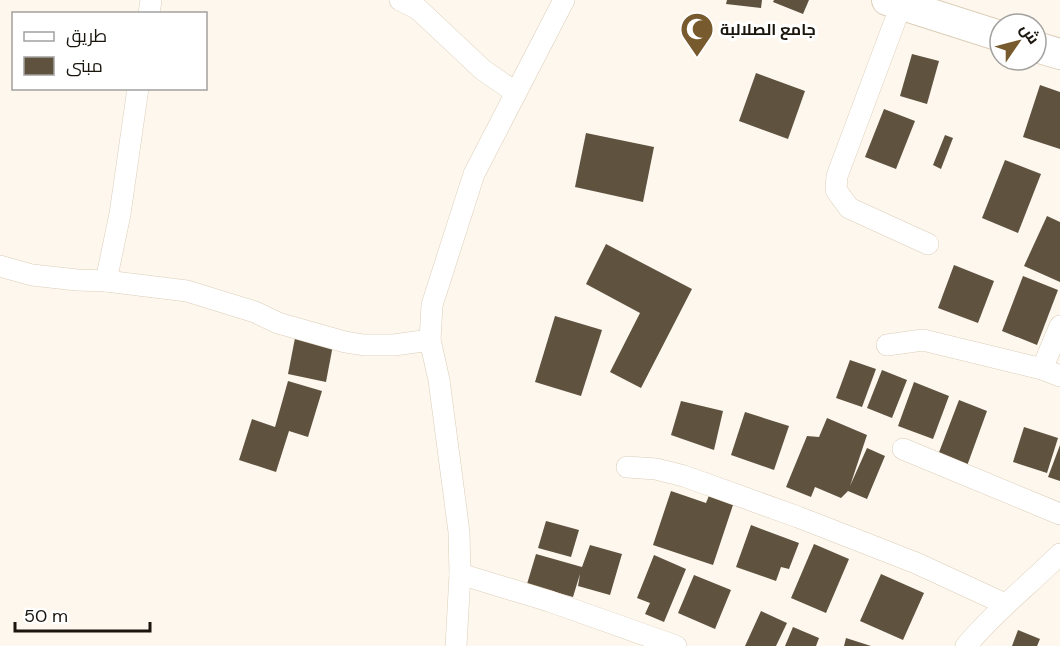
<svg xmlns="http://www.w3.org/2000/svg" width="1060" height="646" font-family="'DM Sans',Cairo,sans-serif">
<rect width="100%" height="100%" fill="#fdf7ee"/>
<!-- building -->
<g fill="#5f5340">
<polygon points="727,0 762,0 761,8 726,4"/>
<polygon points="774,0 809,0 803,14 773,2"/>
<polygon points="912,54 939,61 927,104 900,96"/>
<polygon points="756,73 805,91 788,139 739,121"/>
<polygon points="1040,85 1060,92 1060,149 1023,137"/>
<polygon points="884,109 915,121 896,169 865,157"/>
<polygon points="586,133 654,147 643,202 575,187"/>
<polygon points="945,135 953,138 941,169 933,165"/>
<polygon points="1005,160 1041,174 1018,233 982,218"/>
<polygon points="1047,216 1060,222 1060,282 1024,266"/>
<polygon points="606,244 692,289 641,388 610,372 640,313 586,284"/>
<polygon points="954,265 994,281 978,323 938,308"/>
<polygon points="1023,276 1058,290 1037,345 1002,331"/>
<polygon points="555,316 602,330 581,396 535,382"/>
<polygon points="295,338 333,345 326,382 288,374"/>
<polygon points="850,360 876,369 862,407 836,398"/>
<polygon points="882,370 907,380 892,418 867,408"/>
<polygon points="288,381 322,391 308,437 289,431 276,472 239,460 252,419 275,427"/>
<polygon points="914,382 949,396 933,439 898,426"/>
<polygon points="959,400 987,411 967,466 938,455"/>
<polygon points="681,401 723,411 714,450 671,435"/>
<polygon points="745,412 789,426 774,470 731,455"/>
<polygon points="827,418 867,435 850,486 867,448 885,456 867,499 848,491 841,498 815,487 811,497 786,487 807,436 819,437"/>
<polygon points="1024,427 1058,438 1047,473 1013,462"/>
<polygon points="1060,445 1060,481 1048,477"/>
<polygon points="671,491 706,503 710,493 734,502 713,565 653,545"/>
<polygon points="546,521 579,530 571,557 538,548"/>
<polygon points="751,525 799,543 789,569 781,567 776,581 736,567"/>
<polygon points="814,544 849,559 826,613 791,598"/>
<polygon points="590,545 622,554 610,595 578,586 580,574 573,597 527,584 536,554 582,567"/>
<polygon points="654,555 686,569 664,622 645,614 650,603 637,598"/>
<polygon points="881,574 924,593 903,640 860,621"/>
<polygon points="694,575 731,590 715,629 678,613"/>
<polygon points="761,611 787,623 776,646 745,646"/>
<polygon points="793,627 819,638 816,646 785,646"/>
<polygon points="1018,630 1040,639 1037,646 1012,646"/>
<polygon points="846,638 871,646 844,646"/>
</g>
<g fill="none" stroke-linecap="round" stroke-linejoin="round">
<!-- street casing -->
<g stroke="#dcceb8" stroke-width="22">
<g id="street">
<polyline points="400,0 418,9 483,70 515,92"/>
<polyline points="901,5 837,176 836,190 849,208 928,244"/>
<polyline points="149,14 151,0"/>
<polyline points="0,266 32,275 77,280 106,281 187,291 255,312 278,323 345,342 364,345 394,345 430,340 432,305 474,174 564,0"/>
<polyline points="106,281 120,214 138,88"/>
<polyline points="430,340 439,380 459,532 460,574 456,646"/>
<polyline points="887,345 923,340 1042,369 1060,376"/>
<polyline points="1042,369 1060,326"/>
<polyline points="903,449 1060,514"/>
<polyline points="627,467 656,469 684,476 798,517 916,563 1005,604"/>
<polyline points="460,574 549,601 676,646"/>
<path d="M966 646C994 612 1029 585 1060 554"/>
</g>
</g>
<!-- secondary casing -->
<g stroke="#dcceb8" stroke-width="32">
<g id="secondary">
<polyline points="887,0 1000,36"/>
<polyline points="1036,47 1060,54"/>
</g>
</g>
<!-- street -->
<use href="#street" stroke="#fff" stroke-width="21"/>
<!-- secondary -->
<use href="#secondary" stroke="#fff" stroke-width="30"/>
</g>
<!-- icons -->
<defs>
<g id="mosque-pin" transform="scale(1.725)"><path d="M0 17L-7.5 6A9.5 9.5 0 1 1 7.5 6Z" fill="#775b2e" stroke="#fff"/><path d="M3.5-4.9A6 6 0 1 0 3.5 4.9A5 5 0 1 1 3.5-4.9Z" fill="#fff"/></g>
</defs>
<g fill-rule="evenodd">
<use href="#mosque-pin" x="697" y="29"/>
</g>
<g text-anchor="middle" dominant-baseline="central" stroke-width="6" stroke-linejoin="round" paint-order="stroke">
<!-- poi labels -->
<g font-size="16" font-weight="bold" fill="#1a150d" stroke="#fff" text-anchor="start">
<text x="720" y="29">جامع الصلالبة</text>
</g>
</g>
<!-- legend -->
<rect x="12" y="12" width="195" height="78" fill="#ffffff" stroke="#a3a19e" stroke-width="1.5"/>
<rect x="24" y="32" width="30" height="9" fill="#ffffff" stroke="#a3a19e" stroke-width="1.5"/>
<text x="66" y="42" font-size="18" fill="#1a150d">طريق</text>
<rect x="24" y="57" width="30" height="18" fill="#5f5340" stroke="#a3a19e" stroke-width="1.5"/>
<text x="66" y="72" font-size="18" fill="#1a150d">مبنى</text>
<!-- north arrow -->
<g transform="translate(1018 42) rotate(55)"><circle r="28" fill="#ffffff" stroke="#a3a19e" stroke-width="1.5"/>
<path d="M0-4.5L10 22L0 15L-10 22Z" fill="#775b2e"/>
<text y="-9" font-size="16" font-weight="bold" text-anchor="middle" fill="#1a150d">ش</text>
</g>
<!-- scale -->
<path d="M15 622v9h135v-9" fill="none" stroke="#1a150d" stroke-width="3"/>
<text x="24" y="622" font-size="18" fill="#1a150d" stroke="#ffffff" stroke-width="4.5" paint-order="stroke">50 m</text>
</svg>
